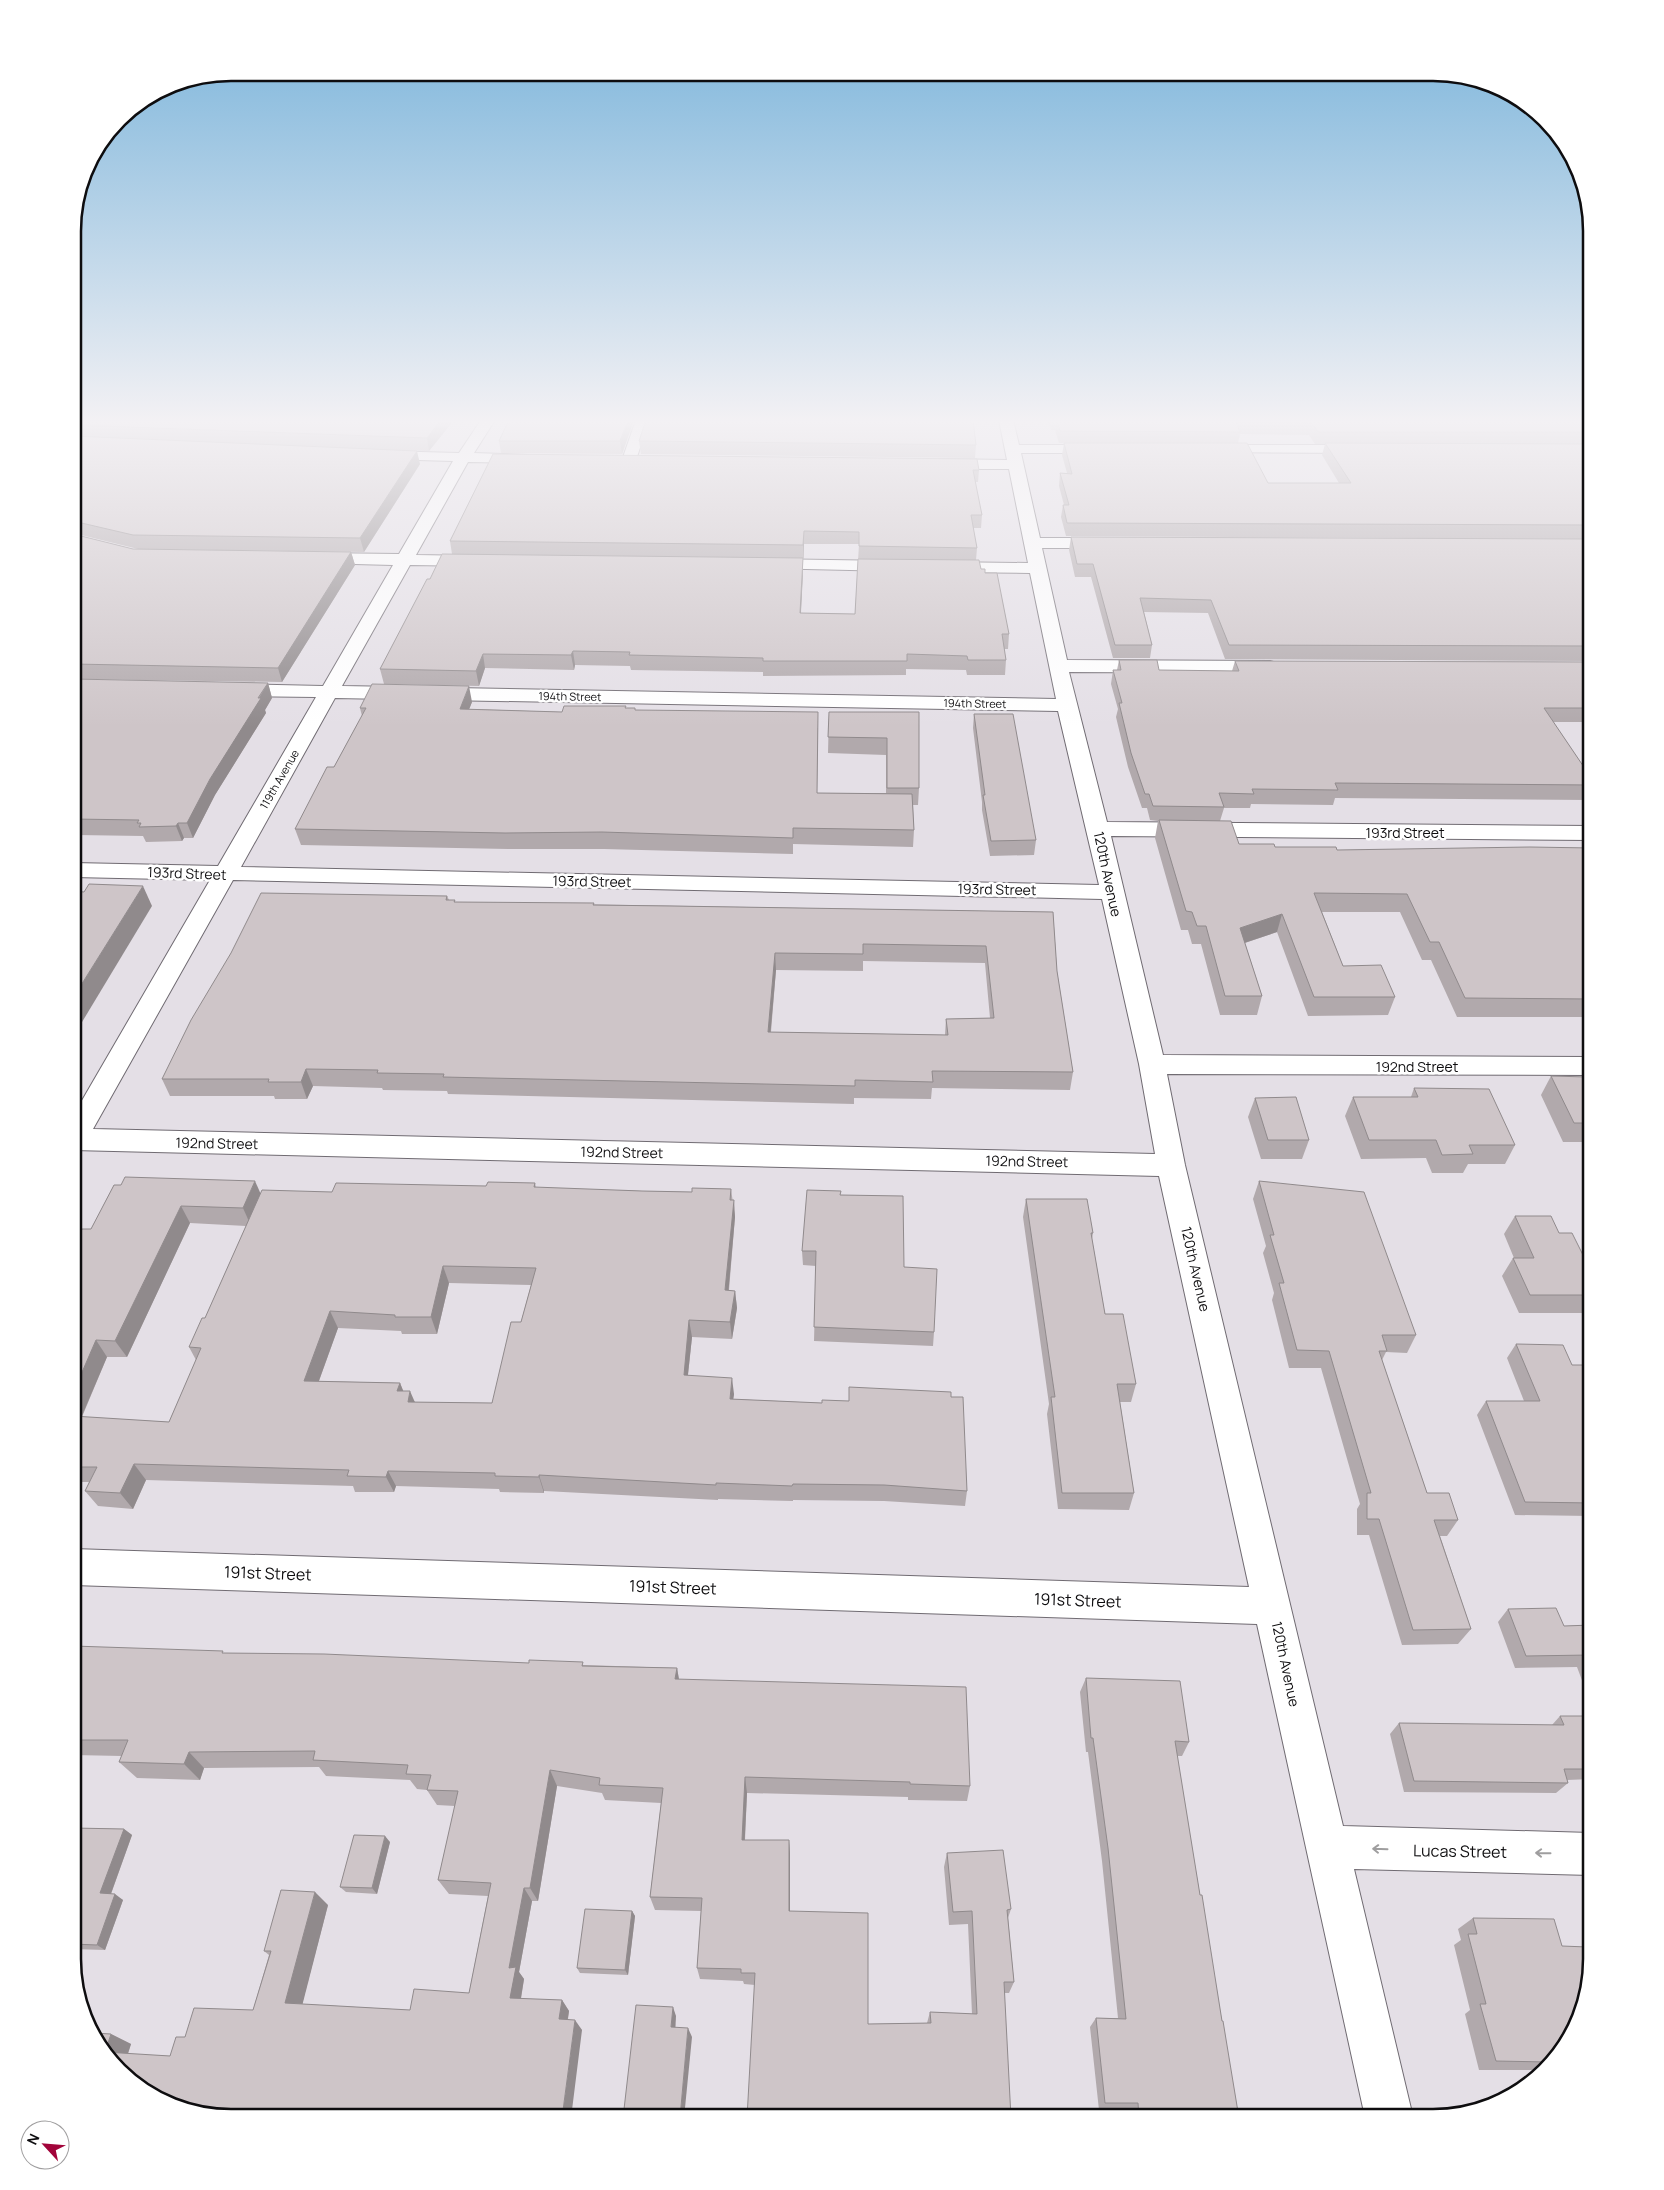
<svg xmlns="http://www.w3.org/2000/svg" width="1664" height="2190" font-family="Manrope,sans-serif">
<rect width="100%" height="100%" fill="#e4dfe6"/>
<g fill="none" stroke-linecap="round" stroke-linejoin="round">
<!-- minor casing -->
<g stroke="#706b72" stroke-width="2">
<g id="minor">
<path d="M481 420H495L474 453 528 455 533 456 535 459 533 462 528 463 468 462 416 555 477 556 483 557 485 561 483 565 477 566 410 565 342 686 1056 699 1030 573 942 572 936 571 933 567 936 563 942 562 1028 563 1009 469H941L936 467 933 464 936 461 941 459 1007 460 999 420H1013L1019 445H1101L1106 446 1108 449 1106 452 1101 453H1021L1040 538H1107L1113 539 1115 543 1113 547 1107 548H1042L1067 660 1270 661 1277 663 1280 667 1277 671 1270 673 1069 672 1107 822 1591 826V840L1111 836 1163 1055 1591 1057V1075L1167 1074 1185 1165 1343 1826 1591 1833V1875L1354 1869 1413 2117H1365L1257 1624 73 1585V1549L1249 1587 1159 1176 73 1150V1116L210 880 73 877V863L218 866 316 697 232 696 225 694 222 690 225 686 232 684 323 686 393 565 315 563 309 562 307 558 309 554 315 553 399 554 453 461 382 459 377 458 375 455 377 452 382 451 459 453ZM335 698 1058 711 1099 885 241 867ZM233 880 1102 899 1139 1064 1155 1154 93 1129Z"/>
<polygon points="636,420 646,420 648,423 636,460 634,463 624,463 622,460"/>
<polygon points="1211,445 1361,445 1366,446 1368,449 1366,452 1361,453 1206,452 1204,449 1206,446"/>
<polygon points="765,559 894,561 900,562 903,566 900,570 894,571 759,568 756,564 759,560"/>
</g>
</g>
<!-- minor -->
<use href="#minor" fill="#fff" fill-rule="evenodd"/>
</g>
<!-- wall -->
<g fill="#b1a9ac" fill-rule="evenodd">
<polygon points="73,420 454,420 429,451 390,450 420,464 364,552 138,549 73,533"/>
<polygon points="509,420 634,420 622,454 501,453 499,441"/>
<path d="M1048 420H1592V539L1066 536 1061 517 1063 505H1064L1059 486 1060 473H1067L1062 455 1064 443H1059L1055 430H1051ZM1240 434 1309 435 1315 444H1325L1322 455 1339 483H1268L1238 443Z"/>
<polygon points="639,441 976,445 975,458 641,454"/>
<path d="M493 454 979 470 978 482H975L982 515 981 528H973L977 548 976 560 981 569 985 573 1009 634 1008 649H1004L1006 660 1005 675H967L966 670 906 669V675L763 676V672L631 670 630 666 575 665 574 670 485 668 479 686 384 684 380 669 430 579 452 554 450 541ZM804 544H859L855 614 801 613 803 572V558H804Z"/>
<polygon points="73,534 133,549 351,552 355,565 282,682 73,679"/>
<polygon points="1071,537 1592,539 1592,661 1225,659 1208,613 1144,612 1152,645 1150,658 1113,658 1091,577 1075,577 1069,550"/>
<polygon points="1119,660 1159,670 1232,671 1235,661 1592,662 1592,722 1553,722 1592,779 1592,794 1589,800 1335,798 1333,805 1251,804 1250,808 1224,808 1220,821 1239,844 1275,847 1337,850 1592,848 1592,1017 1457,1017 1431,960 1422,960 1400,912 1322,912 1343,966 1395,997 1388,1015 1308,1016 1277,932 1245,943 1262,996 1257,1015 1220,1015 1201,944 1192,944 1188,930 1181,930 1155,838 1158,821 1150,820 1147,808 1142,808 1128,767 1116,717 1118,709 1111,684 1113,670 1117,670"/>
<polygon points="73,679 268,683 272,698 265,710 266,713 215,795 193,838 184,838 182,841 146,842 143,836 77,835 74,828 73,828"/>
<polygon points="472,702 469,709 562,712 635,708 635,710 818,728 817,793 886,793 886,755 828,753 829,712 919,712 919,788 918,805 913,805 914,830 913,847 793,844 793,854 604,849 508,849 301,845 295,829 334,767 362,716 360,708"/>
<polygon points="974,714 1036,840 1034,855 990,856 982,810 982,802 973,728"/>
<path d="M447 896 449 900H455V902L1053 912 1057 971 1073 1072 1070 1090 932 1088 931 1099 854 1098V1104L448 1094 447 1091 383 1090 382 1088 313 1086 307 1099H275L274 1096H170L162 1079ZM863 961 985 963 990 1018 946 1019 945 1035 771 1032 776 970 863 971Z"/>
<polygon points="1551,1076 1592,1084 1592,1142 1563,1142 1541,1095"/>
<polygon points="1414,1088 1515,1145 1505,1164 1468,1164 1463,1173 1432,1173 1426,1158 1361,1159 1345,1116 1353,1097 1411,1097"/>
<polygon points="1255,1098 1309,1140 1302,1159 1261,1159 1248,1117"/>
<polygon points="1259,1181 1416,1335 1407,1353 1386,1352 1382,1360 1427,1493 1458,1520 1447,1536 1440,1536 1471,1629 1458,1644 1402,1645 1369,1535 1357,1535 1357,1509 1360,1504 1321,1368 1289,1368 1272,1300 1274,1293 1263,1253 1266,1246 1253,1199"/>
<path d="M535 1183 536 1188 642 1191 692 1192 731 1189 735 1217 729 1290 735 1291 737 1308 732 1339 692 1337 688 1375 734 1394 733 1399 822 1403 849 1401 951 1397 967 1491 965 1506 884 1501 793 1500V1501L718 1499V1500L544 1491V1493L500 1492 499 1489 396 1486 394 1492H355L353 1486 146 1480 133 1509 98 1506 85 1491 89 1482H73V1245L91 1229 114 1185 261 1193 332 1192 486 1186ZM190 1223 246 1226 205 1318 189 1347 196 1360 169 1422 82 1417 107 1357H127ZM449 1283 531 1285 521 1322 492 1403 415 1402 403 1391 400 1383 319 1381 338 1328 401 1331 402 1334H437Z"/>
<polygon points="841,1195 904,1267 934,1332 933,1346 814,1341 816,1266 803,1265 802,1251"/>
<polygon points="1026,1199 1093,1233 1092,1239 1105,1314 1136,1384 1131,1402 1120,1402 1134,1493 1129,1510 1058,1509 1047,1414 1049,1404 1023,1217"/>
<polygon points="1515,1216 1559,1233 1592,1273 1592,1310 1589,1313 1519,1313 1502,1276 1513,1258 1514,1258 1504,1234"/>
<polygon points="1516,1344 1572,1365 1592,1365 1592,1519 1590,1516 1515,1515 1477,1415 1486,1401 1524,1401 1507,1358"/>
<polygon points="1508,1609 1564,1626 1592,1625 1592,1707 1577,1667 1515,1668 1498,1622"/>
<polygon points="73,1646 225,1653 677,1668 679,1679 970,1786 967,1801 908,1800 908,1797 747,1793 745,1840 789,1840 790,1854 790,1911 868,2024 927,2023 930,2012 972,2014 968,1924 949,1925 944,1867 947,1853 1011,1909 1008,1918 1014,1982 1009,1993 1004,1993 1011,2118 755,1985 744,1984 743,1981 700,1979 697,1968 701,1911 655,1910 650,1897 661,1803 605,1800 602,1793 557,1786 538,1901 532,1901 519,1972 524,1979 521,1999 562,2000 569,2011 568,2019 582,2030 152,2096 111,2034 131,2044 128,2054 170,2056 185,2037 253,2010 269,1955 264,1951 328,1905 302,2004 410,2010 469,1993 488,1896 449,1894 438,1880 455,1806 437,1805 427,1790 417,1789 410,1780 326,1776 319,1767 204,1768 200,1780 137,1778 119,1762 122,1756 73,1755"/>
<polygon points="1086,1678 1189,1742 1182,1756 1177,1756 1200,1895 1239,2118 1131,2118 1130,2111 1099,2110 1090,2027 1096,2018 1118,2018 1102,1861 1088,1752 1086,1752 1080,1692"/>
<polygon points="1560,1716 1592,1716 1592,1779 1567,1780 1568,1783 1556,1793 1404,1792 1390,1734 1399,1723 1552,1725"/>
<polygon points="73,1828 124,1829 132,1835 111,1894 123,1900 105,1950 72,1949"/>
<polygon points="390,1842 377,1894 346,1892 340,1887"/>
<polygon points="632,1911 635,1916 628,1975 580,1973 577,1968"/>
<polygon points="1473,1918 1562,1946 1570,2038 1540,2070 1479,2070 1465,2014 1470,2010 1454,1945 1461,1940 1458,1929"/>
</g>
<!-- shaded-wall -->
<g fill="#908a8c">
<polygon points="441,420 454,420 429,451 427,438"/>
<polygon points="628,420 634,420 622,454 620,441"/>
<polygon points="417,451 420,464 364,552 360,538"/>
<polygon points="804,531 804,558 803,545"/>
<polygon points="351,552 355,565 282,682 278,668"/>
<polygon points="803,558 803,572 800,628 800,613"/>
<polygon points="573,651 575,665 574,670 571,655"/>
<polygon points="483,654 485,668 479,686 476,671"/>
<polygon points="268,683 272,698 265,710 266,713 215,795 193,838 187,823 210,779"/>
<polygon points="469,686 472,702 463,725 460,709"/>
<polygon points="178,823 184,838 182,841 176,826"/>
<polygon points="143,886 152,906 73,1037 73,998"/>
<polygon points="1282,914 1277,932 1235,946 1240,928"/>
<polygon points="775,953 776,970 769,1049 768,1032"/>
<polygon points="306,1069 313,1086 307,1099 301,1082"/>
<polygon points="255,1181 263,1199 251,1226 243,1208"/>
<polygon points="734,1200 735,1217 727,1307 725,1290"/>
<polygon points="181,1206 190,1223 127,1357 115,1341"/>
<polygon points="443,1266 449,1283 437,1334 431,1317"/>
<polygon points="735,1291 737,1308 732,1339 730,1322"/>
<polygon points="330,1311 338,1328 313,1397 304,1381"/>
<polygon points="689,1320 692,1337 686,1392 684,1375"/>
<polygon points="96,1340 107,1357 75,1432 73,1428 73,1393"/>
<polygon points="732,1378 734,1394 731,1416 730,1399"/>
<polygon points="400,1383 407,1400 397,1391"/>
<polygon points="410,1391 417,1407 408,1402"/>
<polygon points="134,1464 146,1480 133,1509 120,1493"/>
<polygon points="388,1471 396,1486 394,1492 386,1477"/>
<polygon points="539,1475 544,1491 544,1493 539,1477"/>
<polygon points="677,1668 680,1686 675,1679"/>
<polygon points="189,1752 204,1768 200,1780 184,1764"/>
<polygon points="550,1770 557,1786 538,1901 530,1888"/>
<polygon points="745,1777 747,1793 744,1854 742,1840"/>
<polygon points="124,1829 132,1835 109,1899 100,1893"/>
<polygon points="385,1836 390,1842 377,1894 372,1888"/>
<polygon points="789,1840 790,1854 790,1923 789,1911"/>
<polygon points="524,1888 532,1901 519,1972 524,1979 519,2009 510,1998 509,1968"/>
<polygon points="315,1892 328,1905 300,2014 285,2003"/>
<polygon points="115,1894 123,1900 105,1950 97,1945"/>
<polygon points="632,1911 635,1916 628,1975 625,1970"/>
<polygon points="562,2000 569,2011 566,2030 559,2019"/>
<polygon points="673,2007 676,2016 675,2036 671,2027"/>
<polygon points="575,2020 582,2030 571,2118 562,2118"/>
<polygon points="688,2028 692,2037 684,2118 680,2118"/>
<polygon points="111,2034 131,2044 125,2062 105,2052"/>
</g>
<!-- building -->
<g fill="#cec5c8" stroke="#908a8c" fill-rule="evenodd">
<polygon points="73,420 441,420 427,438 73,425"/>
<polygon points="509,420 628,420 620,441 499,441"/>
<polygon points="646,420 973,420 976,445 639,441"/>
<polygon points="1057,420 1592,420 1592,432 1318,432 1312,423 1236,422 1240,432 1060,431"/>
<polygon points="73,436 417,451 360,538 133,535 73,521"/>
<polygon points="1064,443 1247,443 1268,483 1351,483 1325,443 1592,444 1592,493 1584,492 1592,500 1592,525 1067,523 1063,505 1069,505 1060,473 1072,474"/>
<polygon points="493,454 977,459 979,470 973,470 982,515 971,515 977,548 859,546 859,532 804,531 803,545 450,541"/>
<polygon points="73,534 133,549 351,552 278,668 73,664"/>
<polygon points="1071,537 1592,539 1592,646 1229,645 1211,600 1140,598 1152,645 1115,645 1093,564 1077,564"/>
<polygon points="442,554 803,558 800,613 855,614 858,559 979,560 981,569 985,569 985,573 997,573 1009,634 1002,634 1006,660 968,660 967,656 907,654 907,661 763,661 763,658 629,655 630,652 573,651 571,655 483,654 476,671 380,669 427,579 430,579"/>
<polygon points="1119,660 1157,660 1159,670 1239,671 1235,661 1592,662 1592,708 1544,708 1592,779 1592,785 1335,783 1338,790 1252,789 1254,794 1219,793 1224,807 1153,806 1149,794 1145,794 1131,753 1119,703 1122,703 1113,670 1121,670"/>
<polygon points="73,679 268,683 258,698 261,698 210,779 187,823 178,823 176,826 139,827 141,823 137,823 139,820 73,819 73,815 74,813 73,813"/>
<polygon points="372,684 469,686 460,709 562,712 564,706 626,706 625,708 635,708 635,710 818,712 817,793 912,794 914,830 793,828 793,838 602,832 505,833 295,829 327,767 334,767 366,708 360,708"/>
<polygon points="829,712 919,712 919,788 887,788 887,738 828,737"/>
<polygon points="974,714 1013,714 1036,840 991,841 983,795 985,795"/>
<polygon points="1159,820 1231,821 1239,844 1274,844 1275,847 1336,847 1337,850 1530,847 1592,848 1592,999 1465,998 1439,942 1430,942 1407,894 1314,893 1343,966 1381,965 1395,997 1314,997 1282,914 1240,928 1262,996 1225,996 1206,926 1197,926 1192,912 1186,911"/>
<polygon points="89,884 143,886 73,998 73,891 84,892"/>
<path d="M261 893 447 896 446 900H455L454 902 594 903 593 905 672 906 1053 912 1057 971 1073 1072 932 1071 933 1082 855 1080V1086L443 1077 444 1074 377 1073 378 1070 306 1069 301 1082H268L269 1079H162L191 1020 231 953ZM863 944 986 946 994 1018 946 1019 948 1035 768 1032 775 953 863 954Z"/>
<polygon points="1551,1076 1588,1077 1592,1084 1592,1123 1574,1123"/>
<polygon points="1414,1088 1489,1089 1515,1145 1469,1145 1473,1154 1442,1155 1436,1140 1369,1140 1353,1097 1418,1097"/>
<polygon points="1296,1097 1309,1140 1268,1140 1255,1098"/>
<polygon points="125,1177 255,1181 243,1208 181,1206 115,1341 96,1340 73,1393 73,1245 82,1229 91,1229 114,1185 121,1185"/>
<polygon points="1259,1181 1364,1192 1416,1335 1382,1335 1387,1351 1379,1351 1427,1493 1449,1493 1458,1520 1434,1520 1471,1629 1413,1630 1379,1519 1367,1519 1367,1493 1371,1493 1329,1351 1297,1350 1279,1283 1284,1283 1270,1235 1274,1235"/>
<path d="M488 1182 535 1183 534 1187 642 1191 692 1192V1188L731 1189 730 1200H734L725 1290 735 1291 730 1322 689 1320 684 1375 732 1378 730 1399 822 1403V1400L849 1401V1387L951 1392V1397H963L967 1491 884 1485 793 1484 792 1486 716 1483V1485L539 1475V1477L495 1476V1473L388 1471 386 1477 347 1476 349 1470 134 1464 120 1493 85 1491 97 1467H73V1416L169 1422 201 1348 189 1347 202 1318H205L262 1190 332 1192 336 1183 486 1186ZM443 1266 536 1268 521 1322H511L492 1403 408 1402 410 1391H397L400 1383 304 1381 330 1311 395 1315V1317H431Z"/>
<polygon points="807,1190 841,1191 840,1195 903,1196 904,1267 937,1269 934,1332 814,1327 816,1251 802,1251"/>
<polygon points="1026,1199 1087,1199 1093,1233 1091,1233 1105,1314 1123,1314 1136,1384 1117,1384 1134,1493 1062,1493 1051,1397 1055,1397"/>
<polygon points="1515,1216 1551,1216 1559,1233 1572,1233 1592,1273 1592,1295 1530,1295 1513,1258 1534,1258"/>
<polygon points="1516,1344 1563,1345 1572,1365 1592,1365 1592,1503 1525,1502 1486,1401 1540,1401"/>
<polygon points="1556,1608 1564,1626 1592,1625 1592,1661 1589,1655 1526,1656 1508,1609"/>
<polygon points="73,1646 223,1651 222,1653 324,1654 529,1663 529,1660 583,1662 582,1666 677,1668 675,1679 966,1687 970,1786 910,1784 910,1782 745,1777 742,1840 789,1840 789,1911 868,1913 868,2024 931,2023 930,2012 977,2014 972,1911 953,1912 947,1853 1003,1850 1011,1909 1007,1910 1014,1982 1004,1982 1011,2118 747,2118 755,1973 741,1973 741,1969 697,1968 702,1898 650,1897 663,1788 599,1785 600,1778 550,1770 530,1888 524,1888 509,1968 516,1967 510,1998 562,2000 559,2019 575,2020 562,2118 231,2118 152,2096 105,2052 170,2056 176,2037 185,2037 194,2008 253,2010 271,1951 264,1951 281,1890 315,1892 285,2003 410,2010 414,1989 469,1993 491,1883 438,1880 458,1791 427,1790 431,1775 406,1774 408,1765 313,1760 315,1751 189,1752 184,1764 119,1762 128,1740 73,1740"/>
<polygon points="1086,1678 1180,1681 1189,1742 1175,1741 1200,1895 1202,1895 1222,2021 1223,2021 1239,2118 1139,2118 1138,2103 1105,2103 1096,2018 1126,2019 1108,1848 1093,1738 1091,1738"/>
<polygon points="1560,1716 1592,1716 1592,1769 1564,1769 1568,1783 1414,1781 1399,1723 1564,1725"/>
<polygon points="73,1828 124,1829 100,1893 115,1894 97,1945 72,1944"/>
<polygon points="354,1835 385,1836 372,1888 340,1887"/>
<polygon points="585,1909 632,1911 625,1970 577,1968"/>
<polygon points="1473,1918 1554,1919 1562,1946 1587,1947 1591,1960 1570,2038 1548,2062 1496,2061 1480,2004 1486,2004 1468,1934 1477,1934"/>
<polygon points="636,2005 673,2007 671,2027 688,2028 680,2118 623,2118"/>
<polygon points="93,2033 111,2034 105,2052 99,2047"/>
</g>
<!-- one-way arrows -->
<defs><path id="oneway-shaft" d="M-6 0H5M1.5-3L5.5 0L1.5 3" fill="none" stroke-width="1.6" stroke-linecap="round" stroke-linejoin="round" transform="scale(1.25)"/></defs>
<g stroke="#9f9e9f">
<use href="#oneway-shaft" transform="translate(1380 1849) rotate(-178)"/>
<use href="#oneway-shaft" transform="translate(1543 1853) rotate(-179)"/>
</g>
<!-- sky -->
<linearGradient id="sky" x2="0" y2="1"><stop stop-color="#76b2da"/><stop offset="0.58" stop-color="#f3f1f4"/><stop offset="1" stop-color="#f3f1f4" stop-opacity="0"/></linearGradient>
<rect width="1664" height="727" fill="url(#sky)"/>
<g text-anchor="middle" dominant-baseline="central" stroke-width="5" stroke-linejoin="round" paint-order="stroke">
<!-- far-street labels -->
<g font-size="11" fill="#0e0d0f" stroke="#fff">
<text transform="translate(570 696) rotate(1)">194th Street</text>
<text transform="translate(975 703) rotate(1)">194th Street</text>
<text transform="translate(279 779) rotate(-60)">119th Avenue</text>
</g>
<!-- street labels -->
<g font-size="14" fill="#0e0d0f" stroke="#fff">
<text x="1405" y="832">193rd Street</text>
<text transform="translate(187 873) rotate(2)">193rd Street</text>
<text transform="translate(1108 874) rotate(78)">120th Avenue</text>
<text transform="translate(592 881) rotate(1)">193rd Street</text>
<text transform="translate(997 889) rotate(1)">193rd Street</text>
<text x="1417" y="1066">192nd Street</text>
<text transform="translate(217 1143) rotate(1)">192nd Street</text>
<text transform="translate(622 1152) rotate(1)">192nd Street</text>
<text transform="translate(1027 1161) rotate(1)">192nd Street</text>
<text transform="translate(1196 1269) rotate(77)">120th Avenue</text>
<text transform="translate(1286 1664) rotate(78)">120th Avenue</text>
</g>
<!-- near-street labels -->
<g font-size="16" fill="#0e0d0f" stroke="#fff">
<text transform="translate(268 1573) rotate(2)">191st Street</text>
<text transform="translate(673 1587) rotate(2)">191st Street</text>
<text transform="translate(1078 1600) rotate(2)">191st Street</text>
<text transform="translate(1460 1851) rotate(1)">Lucas Street</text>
</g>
</g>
<!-- crop -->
<path d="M0 0H1664V2190H0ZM231 81H1433A150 150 0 0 1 1583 231V1959A150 150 0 0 1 1433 2109H231A150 150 0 0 1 81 1959V231A150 150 0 0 1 231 81Z" fill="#fff" fill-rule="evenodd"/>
<path fill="none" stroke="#0e0d0f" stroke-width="2.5" d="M231 81H1433A150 150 0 0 1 1583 231V1959A150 150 0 0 1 1433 2109H231A150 150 0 0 1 81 1959V231A150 150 0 0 1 231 81Z"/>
<!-- north arrow -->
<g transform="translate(45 2145) rotate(296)"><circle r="24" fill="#ffffff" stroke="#9f9e9f"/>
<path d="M0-4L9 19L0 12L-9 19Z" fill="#a2043a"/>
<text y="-8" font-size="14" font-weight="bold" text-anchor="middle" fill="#0e0d0f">N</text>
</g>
</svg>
